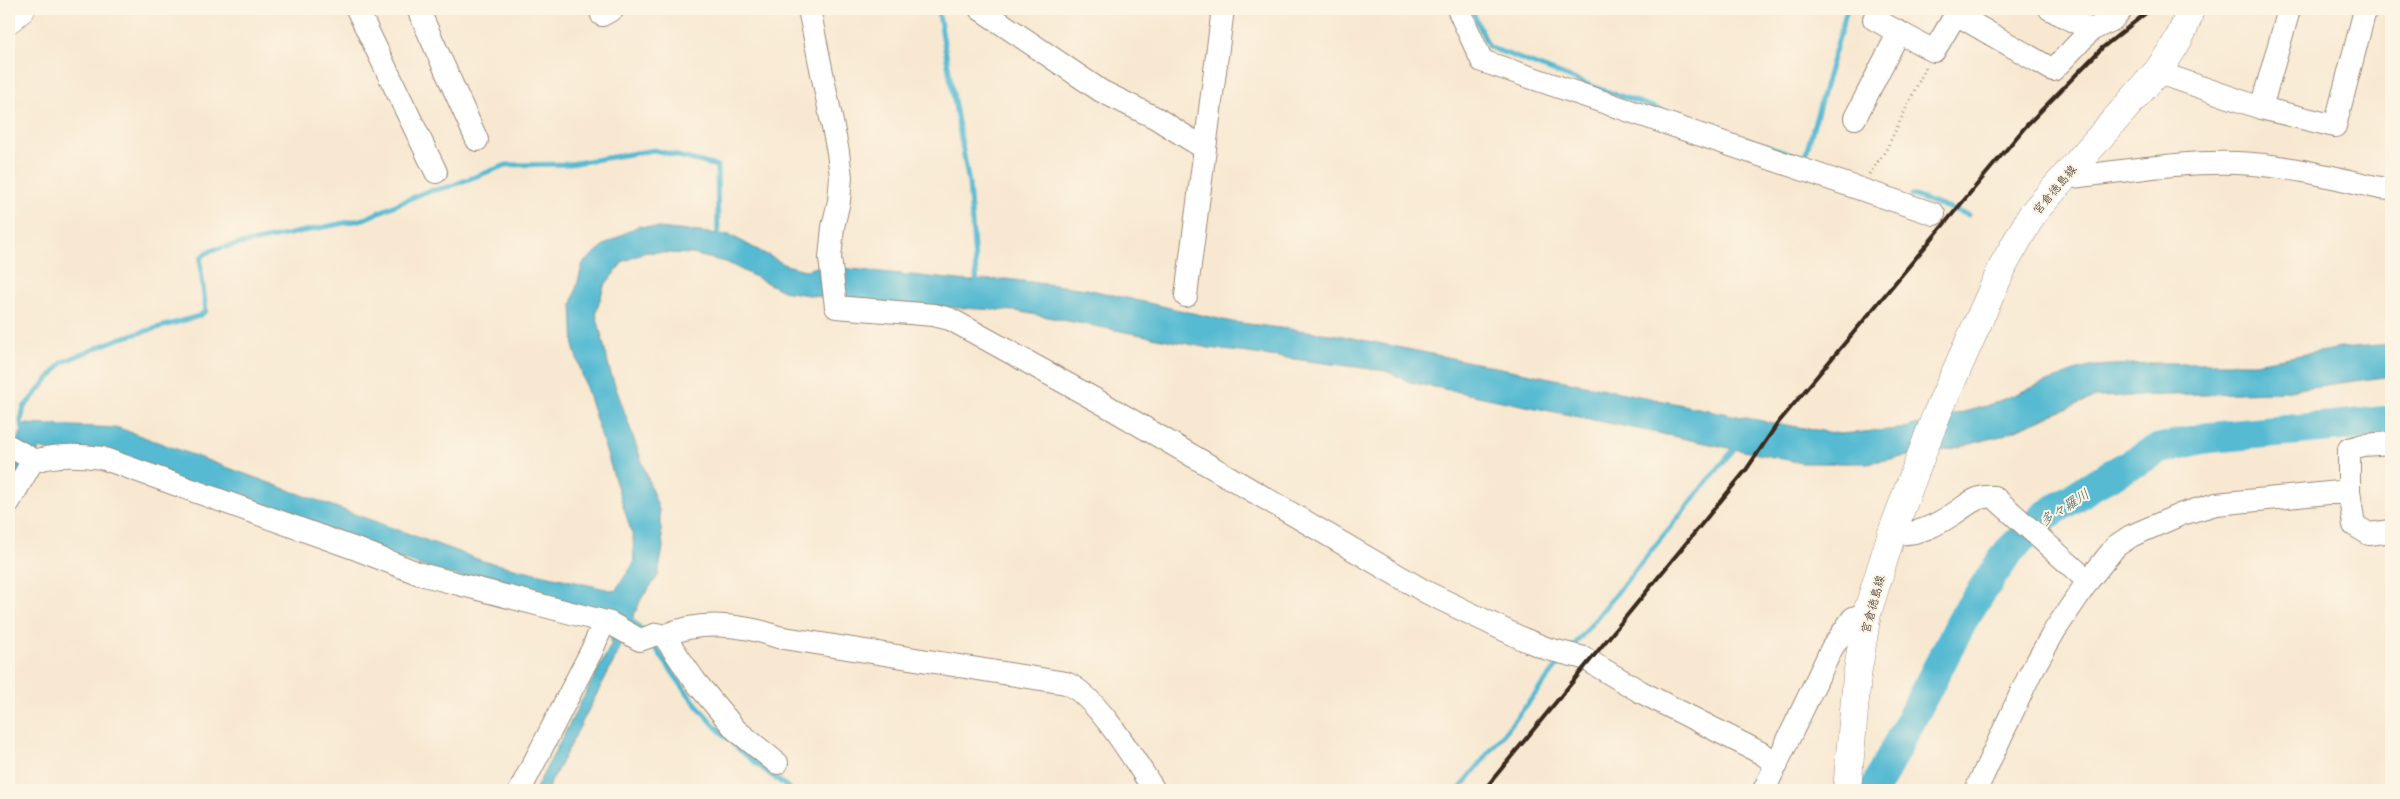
<svg xmlns="http://www.w3.org/2000/svg" width="2400" height="799" font-family="Mali,'Klee One',sans-serif">
<rect width="100%" height="100%" fill="#fcf5e5"/>
<filter id="ink" filterUnits="userSpaceOnUse"><feTurbulence type="fractalNoise" baseFrequency=".02" numOctaves="2"/><feDisplacementMap in="SourceGraphic" scale="10" xChannelSelector="R" yChannelSelector="G"/><feConvolveMatrix kernelMatrix="1 2 1 2 8 2 1 2 1" color-interpolation-filters="sRGB"/></filter>
<filter id="wash" filterUnits="userSpaceOnUse"><feTurbulence type="fractalNoise" baseFrequency=".0096" numOctaves="4" result="noise"/><feDisplacementMap in="SourceGraphic" scale="20" xChannelSelector="R" yChannelSelector="G"/><feGaussianBlur stdDeviation="1.12" result="paint"/><feColorMatrix in="noise" values="0 0 0 0 0 0 0 0 0 0 0 0 0 0 0 0 0 1.4 0 .05"/><feComposite in="paint" operator="in"/></filter>
<g filter="url(#wash)">
<rect width="100%" height="100%" fill="#f8e8d1"/>
<!-- water -->
<polygon fill="#54bad2" stroke="#487278" points="638,226 730,235 786,265 805,270 822,266 969,281 1006,279 1087,289 1232,322 1338,335 1762,421 1840,434 1900,429 1986,406 2077,370 2094,366 2151,363 2255,363 2341,348 2391,344 2391,376 2275,392 2095,397 2001,436 1951,449 1867,463 1802,463 1410,382 1386,371 1209,348 1016,311 854,302 783,291 726,262 692,254 646,252 623,262 604,286 596,313 610,371 659,510 663,547 658,576 641,599 617,655 547,790 535,790 611,645 610,614 445,573 40,448 9,503 9,455 26,424 119,428 483,561 615,591 634,563 633,537 574,349 572,304 583,263 607,243"/>
<g fill="none" stroke-linecap="round" stroke-linejoin="round">
<!-- stream -->
<g stroke="#54bad2" stroke-width="5">
<polyline points="938,9 969,184 977,286"/>
<polyline points="1471,9 1489,47 1600,89 1833,168"/>
<polyline points="1805,157 1847,9"/>
<polyline points="1912,195 1968,215"/>
<path d="M25 435 21 421 24 407 63 362 118 339 199 316 206 311C205 297 199 268 201 257L211 250 364 219 425 192 448 187 506 165 570 164 654 150 717 166 718 239"/>
<polyline points="627,616 645,632"/>
<path d="M651 641C677 680 703 718 739 749 756 764 774 777 791 790"/>
<polyline points="1571,649 1738,444"/>
<polyline points="1459,790 1563,659"/>
</g>
<!-- river -->
<polyline stroke="#54bad2" stroke-width="31" points="1874,790 1966,614 2009,551 2045,516 2096,483 2159,449 2205,438 2391,421"/>
</g>
</g>
<g filter="url(#ink)">
<g fill="none" stroke-linecap="round" stroke-linejoin="round">
<!-- minor casing -->
<g stroke="#9a8978" stroke-width="24">
<g id="minor">
<polyline points="357,9 436,172"/>
<polyline points="418,9 477,140"/>
<polyline points="600,9 602,15 613,9"/>
<polyline points="809,9 838,152 841,177 839,201 833,227 830,258 836,307 934,315 950,319 1107,406 1426,592 1523,639 1548,649 1584,658 1641,692 1763,754 1777,765"/>
<polyline points="980,9 1101,91 1156,118 1204,148"/>
<polyline points="1458,9 1482,61 1934,214"/>
<polyline points="1959,9 1956,14 2053,70 2091,30"/>
<polyline points="2050,9 2091,30 2112,20 2122,9"/>
<polyline points="1874,19 1934,51 1956,14"/>
<polyline points="2157,72 2261,108 2335,126 2364,14"/>
<polyline points="2261,108 2289,10"/>
<polyline points="1855,118 1899,32"/>
<path d="M2062 178C2120 172 2179 161 2237 163 2286 165 2333 177 2380 188L2391 189"/>
<polyline points="1186,296 1223,9"/>
<polyline points="9,446 27,456 32,462 9,502"/>
<path d="M32 462C53 454 80 455 102 458L359 550 420 574 610 623 640 640 657 634 664 636 695 681 736 730 777 763"/>
<polyline points="2349,491 2349,449 2363,445 2391,443"/>
<path d="M1892 533C1916 536 1935 526 1955 513 1969 504 1976 495 1994 497L2088 581 2116 546 2131 536 2182 514 2216 504 2349 491 2354 525 2369 534 2391 531"/>
<path d="M664 636C697 620 743 624 778 637L1066 683C1097 696 1135 761 1154 790"/>
<polyline points="520,790 592,650 604,622"/>
<polyline points="1764,790 1832,648 1853,618 1867,613"/>
<polyline points="1976,790 2030,674 2055,630 2088,581"/>
</g>
</g>
<!-- major casing -->
<g stroke="#9a8978" stroke-width="29">
<g id="major">
<polyline points="9,19 21,9"/>
<path d="M1847 790 1857 676 1867 613 1892 533 1936 416 2004 264 2033 213 2157 72C2171 52 2185 33 2190 9"/>
</g>
</g>
<!-- path -->
<polyline stroke="#9a8978" stroke-width="3" stroke-dasharray="1 4" stroke-linecap="butt" points="1869,174 1886,150 1926,67"/>
<!-- minor -->
<use href="#minor" stroke="#fff" stroke-width="22"/>
<!-- major -->
<use href="#major" stroke="#fff" stroke-width="28"/>
<!-- rail -->
<polyline stroke="#3b2a1e" stroke-width="4" points="1484,790 1746,470 1778,423 2026,126 2102,48 2151,9"/>
</g>
</g>
<g text-anchor="middle" dominant-baseline="central" stroke-width="4" stroke-linejoin="round" paint-order="stroke">
<!-- street labels -->
<g font-size="12" fill="#3b2a1e" stroke="#fcf5e5">
<text transform="translate(2054 189) rotate(-50)">宮倉徳島線</text>
<text transform="translate(1872 604) rotate(-75)">宮倉徳島線</text>
</g>
<!-- water labels -->
<g font-size="14" font-style="italic" fill="#445c5d" stroke="#fcf5e5">
<text transform="translate(2064 507) rotate(-33)">多々羅川</text>
</g>
</g>
<!-- margin -->
<rect width="2400" height="799" fill="none" stroke="#fcf5e5" stroke-width="30"/>
</svg>
